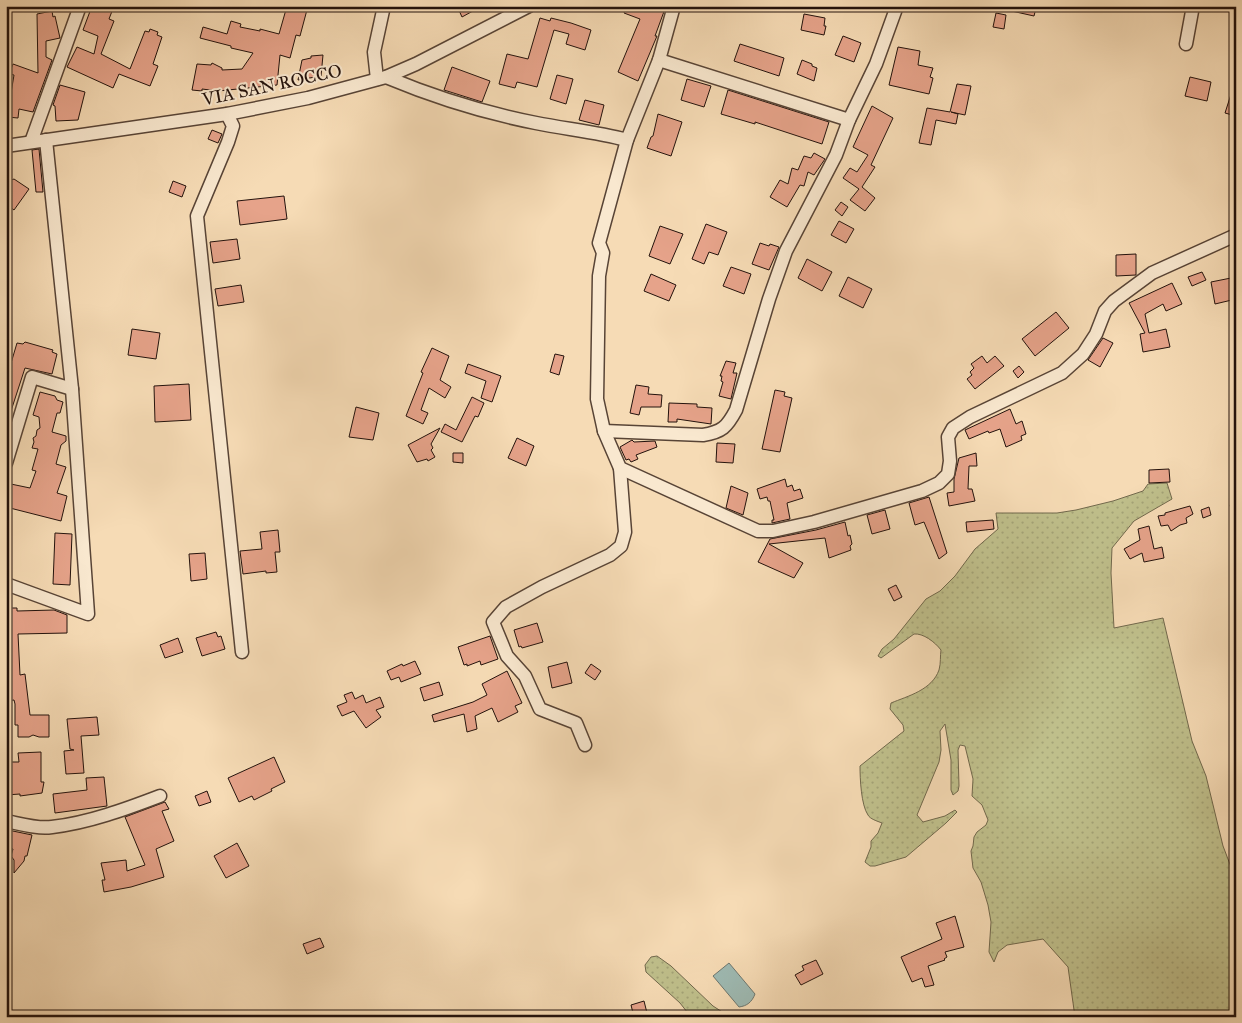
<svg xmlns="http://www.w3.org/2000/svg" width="1242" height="1023" font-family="'IM FELL Great Primer',serif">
<defs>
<pattern id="grass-dots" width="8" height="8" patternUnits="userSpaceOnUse" patternTransform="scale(1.25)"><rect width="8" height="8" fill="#bfbf8b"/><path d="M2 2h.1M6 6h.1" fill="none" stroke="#a4a377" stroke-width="1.8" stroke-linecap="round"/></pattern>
</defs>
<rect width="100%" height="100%" fill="#f6dbb5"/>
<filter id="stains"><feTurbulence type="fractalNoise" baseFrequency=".004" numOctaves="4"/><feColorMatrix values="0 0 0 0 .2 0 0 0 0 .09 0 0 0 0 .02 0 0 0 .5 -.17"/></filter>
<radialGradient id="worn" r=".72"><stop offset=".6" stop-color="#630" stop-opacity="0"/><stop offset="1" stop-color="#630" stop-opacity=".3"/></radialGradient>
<!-- grass -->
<g fill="url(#grass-dots)" stroke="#71684c">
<path d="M1167 483 1172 499 1134 521 1112 548 1111 573 1114 628 1163 618 1192 741 1206 776 1223 846 1236 880V1017H1075L1068 967 1043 939 1007 945 998 952 994 962 989 952 991 922 988 905 981 882 973 868 971 851 973 846 974 837 977 832 986 825 988 820 982 805 972 796 973 779 965 746 960 745 958 750 959 786 958 791 953 795 951 790V760L945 724 940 731 941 750 939 762 917 815 923 822 945 816 955 810 957 812 946 823 906 857 875 866H870L865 862 871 847V841L878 833 882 823C877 821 870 819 868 815 861 805 860 778 860 766L904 731 903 725 890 709 891 703C908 696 932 690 939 670 941 663 940 656 941 650 935 642 923 633 914 634L881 658 878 656 882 649 894 639 926 599 940 591 955 576 975 549 998 529 996 513H1057L1076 510 1113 501 1143 491 1148 484Z"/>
<polygon points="1236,498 1236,528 1230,505"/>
<polygon points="657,956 671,966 713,1006 730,1017 691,1017 680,1003 646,972 645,965 651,957"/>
</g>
<!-- water -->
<path fill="#9ebab3" stroke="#6d7770" d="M729 963 755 994C752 1002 747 1006 739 1007L713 976Z"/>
<!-- building -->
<g fill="#e6a38a" stroke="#23120c">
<polygon points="92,6 114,6 109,19 114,21 101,54 130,69 145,31 149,32 150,29 158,32 157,35 162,37 153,64 158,66 150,86 119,74 113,88 67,67 77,47 94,54 98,36 83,30"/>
<polygon points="287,6 308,6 300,36 296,35 290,58 280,55 277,85 218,91 202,89 202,91 192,90 197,64 211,65 212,63 222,68 222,70 242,69 253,53 231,48 231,46 200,38 203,27 227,34 231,21 241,24 240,27 260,31 260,29 279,34"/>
<polygon points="457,6 482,6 462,17"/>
<polygon points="627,6 666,6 655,36 657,36 638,81 618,72 640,19 624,13"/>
<polygon points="1007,6 1031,6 1036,8 1034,16 1007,10"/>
<polygon points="52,11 53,17 55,16 60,38 46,41 46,57 52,60 33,112 19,109 18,118 7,117 14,75 9,74 13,64 38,73 37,14"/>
<polygon points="996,13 1006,15 1004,29 993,27"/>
<polygon points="804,14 825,18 824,26 826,26 824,35 801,30"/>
<polygon points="540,18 550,21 551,18 571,23 591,30 585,50 566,44 569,34 554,30 537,87 517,82 515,88 499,84 507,54 528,59"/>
<polygon points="843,36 861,43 854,62 835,55"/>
<polygon points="740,44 784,58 779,76 734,61"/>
<polygon points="898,47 920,51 918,65 933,68 930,77 933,78 929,94 889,85"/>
<polygon points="323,55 321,76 298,80 302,60 311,58 311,56"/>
<polygon points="802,60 812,64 812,66 817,68 814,81 797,74"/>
<polygon points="452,67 490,81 482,102 444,90"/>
<polygon points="557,75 573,79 566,104 550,99"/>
<polygon points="1190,77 1211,82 1207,101 1185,96"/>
<polygon points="687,79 711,86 704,107 681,100"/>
<polygon points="957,84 971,86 965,115 951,112 958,114 956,124 936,120 931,145 919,143 927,108 950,112"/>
<polygon points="60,85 85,92 78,120 56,121 55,106 53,105"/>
<polygon points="1234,85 1236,85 1236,116 1225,113"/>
<polygon points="728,90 829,122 822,144 755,122 755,124 721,114"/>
<polygon points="585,100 604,105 599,125 579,120"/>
<polygon points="872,106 893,118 871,165 875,167 862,187 875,198 865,211 850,200 859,189 843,178 850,168 857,172 868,155 853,147"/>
<polygon points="658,114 682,122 671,156 647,148 651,137 653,136"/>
<polygon points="212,130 222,134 218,143 208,139"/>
<polygon points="39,149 43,192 36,192 32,150"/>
<polygon points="814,153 825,159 814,175 808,172 804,186 800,185 787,207 770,197 780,180 788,184 792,168 798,170 804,156 811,158"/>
<polygon points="14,179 29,189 14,210 6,204 6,182"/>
<polygon points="173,181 186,186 182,197 169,192"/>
<polygon points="284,196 287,219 240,225 237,201"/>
<polygon points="841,202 848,207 842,216 835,210"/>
<polygon points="839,221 854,229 846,243 831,235"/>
<polygon points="706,224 727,232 718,255 709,252 704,264 692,259"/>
<polygon points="660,226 683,234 670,264 649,256"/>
<polygon points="237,239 240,259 213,263 210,242"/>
<polygon points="760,243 769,246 770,244 779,247 769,270 752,264"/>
<polygon points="1136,254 1136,275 1116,276 1116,255"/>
<polygon points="807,259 832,272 822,291 798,278"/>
<polygon points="731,267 751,274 744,294 723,286"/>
<polygon points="1202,272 1206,280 1192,286 1188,277"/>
<polygon points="651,274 676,285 669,301 644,291"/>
<polygon points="848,277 872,289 863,308 839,296"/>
<polygon points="1236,277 1236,299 1215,304 1211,282"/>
<polygon points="1172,283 1182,304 1166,311 1163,304 1145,314 1149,333 1166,329 1170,347 1143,352 1140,334 1145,333 1129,303"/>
<polygon points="241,285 244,302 218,306 215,289"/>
<polygon points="1056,312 1069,328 1035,356 1022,339"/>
<polygon points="132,329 160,333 156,359 128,355"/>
<polygon points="1103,338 1113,343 1100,367 1088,360"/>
<polygon points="25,342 53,350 52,352 57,354 52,374 25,368 9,417 6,416 6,380 17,343 23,344"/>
<polygon points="432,348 449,356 440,380 451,387 445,398 429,388 421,410 428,413 423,424 406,416 423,373 421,372"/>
<polygon points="555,354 564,356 559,375 550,372"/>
<polygon points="982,356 987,363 995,356 1004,366 975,389 967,379 972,375 970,372 974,368 971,364"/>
<polygon points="726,361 736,363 733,373 737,373 731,399 719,396 723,382 721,381 722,376 720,376"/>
<polygon points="468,364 501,376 492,402 481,398 486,381 465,373"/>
<polygon points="1019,366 1024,372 1018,378 1013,371"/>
<polygon points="189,384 191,420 155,422 154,386"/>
<polygon points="636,385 649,387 648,394 662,395 661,407 641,407 639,415 630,413"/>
<polygon points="775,390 785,392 784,396 792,398 780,452 762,449"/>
<polygon points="40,392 55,396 57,400 63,402 60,413 57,413 52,432 66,436 66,441 61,445 56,464 66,467 57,493 67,496 61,521 6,507 6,483 30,488 36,471 32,470 38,449 32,448 34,442 33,438 36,436 37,430 40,428 39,417 33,415"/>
<polygon points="472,397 484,403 478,417 475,416 462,442 441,432 445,424 456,430"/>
<polygon points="669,403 697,404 697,407 712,408 711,424 677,419 677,422 668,422"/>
<polygon points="356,407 379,413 373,440 349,437"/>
<polygon points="1010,409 1016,424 1022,421 1026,434 1021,436 1022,440 1006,447 1000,429 989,433 988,431 969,439 965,430"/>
<polygon points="440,428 431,444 433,448 431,450 435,457 428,461 427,459 417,462 408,445"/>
<polygon points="517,438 534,446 526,466 508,458"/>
<polygon points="632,440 634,442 655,441 657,447 636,455 638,459 631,462 629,459 626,460 620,447"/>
<polygon points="717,443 735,444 733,463 716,462"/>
<polygon points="453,453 463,453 463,463 453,462"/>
<polygon points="976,453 977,466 969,466 968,489 972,489 975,501 949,506 947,493 954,492 954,479 959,458"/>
<polygon points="1169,469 1170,482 1149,483 1149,470"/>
<polygon points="785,479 787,487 792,485 794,491 800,489 803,498 787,503 790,519 772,523 772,520 774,520 770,501 768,501 767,497 760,499 757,489"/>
<polygon points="731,486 748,493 743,515 726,508"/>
<polygon points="929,497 947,553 939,559 924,522 915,525 909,503"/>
<polygon points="1190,506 1193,514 1186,518 1187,523 1180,525 1171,531 1168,525 1161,526 1158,516 1165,515 1165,513"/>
<polygon points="1209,507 1211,515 1203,518 1201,510"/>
<polygon points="885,510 890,529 872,534 867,515"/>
<polygon points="993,520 994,529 967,532 966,522"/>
<polygon points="845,522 848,536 850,535 852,544 850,546 851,550 829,558 825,538 769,544 803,563 794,578 758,562 770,539 816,530"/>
<polygon points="1149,526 1154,549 1162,547 1164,558 1144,562 1142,553 1130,559 1124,549 1140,540 1138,529"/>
<polygon points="278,530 280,552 275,552 277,572 266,573 266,571 243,574 240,551 262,549 260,532"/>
<polygon points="55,533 72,534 70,585 53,584"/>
<polygon points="205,553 207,579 191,581 189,554"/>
<polygon points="896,585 902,597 894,601 888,589"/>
<polygon points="6,608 17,608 17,611 54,610 67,615 67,633 18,634 20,675 25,674 30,715 49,715 49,737 39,737 33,735 29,737 18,737 18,725 15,725 15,704 14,700 6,701"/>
<polygon points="537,623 543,642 522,648 521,646 519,647 514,630"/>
<polygon points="216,632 218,637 221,636 225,649 202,656 196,638"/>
<polygon points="490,636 498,659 481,665 480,661 467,666 467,664 464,665 458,647"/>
<polygon points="178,638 183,652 165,658 160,645"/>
<polygon points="415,661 421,674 401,682 399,677 391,680 387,671 402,664 403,666"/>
<polygon points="567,662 572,683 552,688 548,667"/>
<polygon points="591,664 601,671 595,680 585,673"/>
<polygon points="507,671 522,703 515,706 518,712 498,722 492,708 475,716 477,729 467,732 464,714 434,722 432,715 473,702 487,695 482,684"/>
<polygon points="439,682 443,695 424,701 420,688"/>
<polygon points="352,692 355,699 363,695 366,703 380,697 384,707 376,710 381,717 366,728 354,711 342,716 337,706 347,702 344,695"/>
<polygon points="97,717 99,735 81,736 84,773 66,774 64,751 74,750 70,749 67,719"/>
<polygon points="41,752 41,782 44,782 42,793 20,796 20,794 6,795 6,762 19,762 18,753"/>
<polygon points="274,757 285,782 271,789 272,791 254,800 252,796 239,802 228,778"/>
<polygon points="104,777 107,806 55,813 53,794 87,790 86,778"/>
<polygon points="207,791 211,802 199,806 195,796"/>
<polygon points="165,802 169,809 162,811 174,841 156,849 164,877 131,887 104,892 102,880 105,880 101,863 126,860 127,871 145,865 125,817"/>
<polygon points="8,830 32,835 27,856 25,856 24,861 14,873 14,860 11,856 13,849 9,848 10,845 7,845"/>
<polygon points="237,843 249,866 226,878 214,856"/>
<polygon points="955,916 964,947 945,952 947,957 944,959 945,960 928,966 934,985 925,987 922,978 912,982 901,957 942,939 936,923"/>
<polygon points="320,938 324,947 307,954 303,944"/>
<polygon points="816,960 823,974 801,985 795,975 804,970 802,966"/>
<polygon points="644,1001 648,1017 634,1017 631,1005"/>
</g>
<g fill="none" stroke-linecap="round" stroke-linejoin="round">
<!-- minor casing -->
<g stroke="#584436" stroke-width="15">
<g id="minor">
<polyline points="674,6 659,60 627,140 599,243 603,253 599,276 597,399 604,431 620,468 758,531 773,531 814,522 922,491 939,483 948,474 950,461 948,437 953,428 970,417 1062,373 1083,354 1096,334 1105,311 1114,301 1152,273 1236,235"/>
<polyline points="1186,44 1193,6"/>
<polyline points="659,60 849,120"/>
<path d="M386 77C434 97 485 113 536 123 566 129 597 132 627 140"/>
<polyline points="377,79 374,52 384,6"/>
<polyline points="227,114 233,126 228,142 197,216 242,652"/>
<polyline points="31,142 80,6"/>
<polyline points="6,146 227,114 308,98 386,77 416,64 529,6"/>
<path d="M604 431 703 435C722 432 727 427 736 410L769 299 786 251 836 155 849 120 876 64 897 6"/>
<polyline points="6,463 32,377 72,389"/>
<polyline points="6,584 88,614 72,389 46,140"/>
<polyline points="585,745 576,723 540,709 525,676 507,656 493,622 506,607 542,587 610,555 621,546 625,532 620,468"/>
<path d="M6 821C21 824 37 829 52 827 88 823 126 809 160 796"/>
</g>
</g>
<!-- minor -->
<use href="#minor" stroke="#f9e8cf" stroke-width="12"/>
</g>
<g text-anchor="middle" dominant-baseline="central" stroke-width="4" stroke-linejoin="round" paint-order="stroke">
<!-- street labels -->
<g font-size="18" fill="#23120c" stroke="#f9e8cf">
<text transform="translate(272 85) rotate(-12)">VIA SAN ROCCO</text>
</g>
</g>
<!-- margin -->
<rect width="1242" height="1023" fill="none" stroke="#f6dbb5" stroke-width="25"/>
<rect x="8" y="8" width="1227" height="1008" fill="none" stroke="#23120c" stroke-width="2.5"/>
<rect x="12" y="12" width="1217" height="998" fill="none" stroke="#23120c"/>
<rect width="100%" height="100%" filter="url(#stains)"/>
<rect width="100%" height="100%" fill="url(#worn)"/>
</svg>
